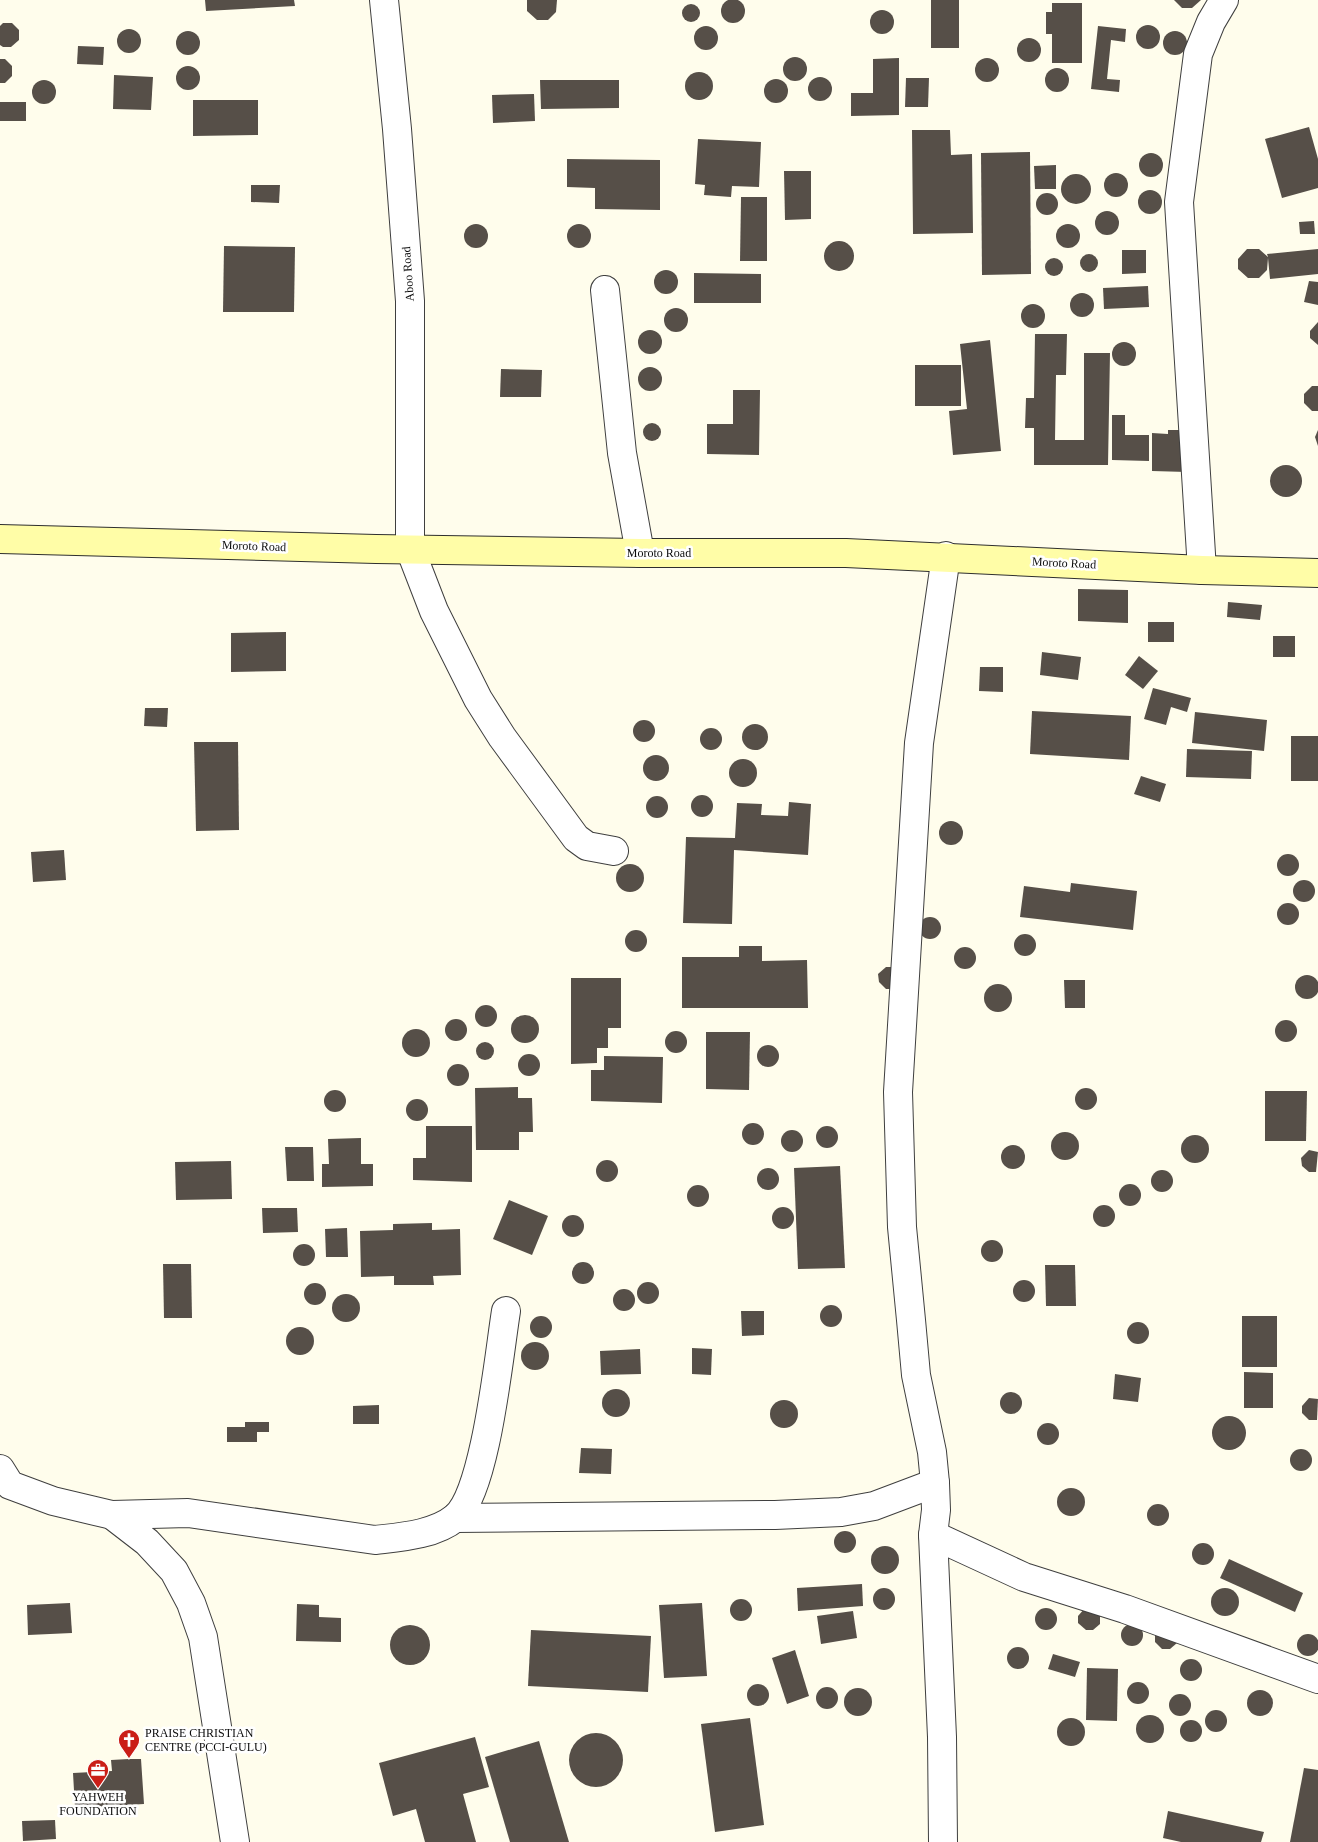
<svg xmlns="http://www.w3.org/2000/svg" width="1318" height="1842" font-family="'Times New Roman',serif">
<rect width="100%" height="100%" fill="#fffdec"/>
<!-- building -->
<g fill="#564f48">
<circle cx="733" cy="11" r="12"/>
<polygon points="205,0 294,0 295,6 206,11"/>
<polygon points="527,0 557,0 556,12 548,20 537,20 527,11"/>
<rect x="931" y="0" width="28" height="48"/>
<polygon points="1174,0 1201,0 1192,8 1182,8"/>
<polygon points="1052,3 1082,3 1082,63 1052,63 1052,34 1046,34 1046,12 1052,12"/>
<circle cx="691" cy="13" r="9"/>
<circle cx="882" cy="22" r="12"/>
<polygon points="3,23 12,23 19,30 19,40 11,47 3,47 0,45 0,26"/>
<circle cx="1148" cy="37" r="12"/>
<circle cx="706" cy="38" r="12"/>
<polygon points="1098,26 1126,29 1125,42 1111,40 1107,79 1120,80 1119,92 1091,89"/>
<circle cx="129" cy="41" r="12"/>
<circle cx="188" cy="43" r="12"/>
<circle cx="1175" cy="43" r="12"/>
<circle cx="1029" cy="50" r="12"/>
<polygon points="78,46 104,47 103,65 77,64"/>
<circle cx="795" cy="69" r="12"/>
<circle cx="987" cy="70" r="12"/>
<polygon points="899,58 899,115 851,116 851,93 873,93 873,59"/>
<polygon points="0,59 5,59 12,66 12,76 5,83 0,83"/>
<circle cx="188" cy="78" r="12"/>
<circle cx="1057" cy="80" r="12"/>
<circle cx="699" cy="86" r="14"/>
<polygon points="114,75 153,77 151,110 113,109"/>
<circle cx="820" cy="89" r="12"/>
<polygon points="906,78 929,78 928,107 905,107"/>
<circle cx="776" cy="91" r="12"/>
<circle cx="44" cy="92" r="12"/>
<polygon points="540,80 619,80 619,108 541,109"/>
<polygon points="534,94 535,121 493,123 492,95"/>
<polygon points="193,100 258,100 258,135 193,136"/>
<rect x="0" y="102" width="26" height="19"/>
<polygon points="1309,127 1318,159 1318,188 1282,198 1265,139"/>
<polygon points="912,130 950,130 951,155 972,154 973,233 913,234"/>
<polygon points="698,139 761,142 759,187 732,186 731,197 704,195 705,185 695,184"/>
<polygon points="1030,152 1031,274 982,275 981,153"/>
<circle cx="1151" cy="165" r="12"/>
<polygon points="567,159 660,160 660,210 595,209 595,188 567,187"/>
<polygon points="1056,165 1056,189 1035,189 1034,166"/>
<polygon points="784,171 811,171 811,219 785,220"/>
<circle cx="1116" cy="185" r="12"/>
<circle cx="1076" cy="189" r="15"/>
<polygon points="251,185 280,185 279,203 251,202"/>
<circle cx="1150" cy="202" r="12"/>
<circle cx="1047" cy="204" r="11"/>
<polygon points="741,197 767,197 767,261 740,261"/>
<circle cx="1107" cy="223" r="12"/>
<polygon points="1314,221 1315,234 1300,234 1299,222"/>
<circle cx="579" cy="236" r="12"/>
<circle cx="476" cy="236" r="12"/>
<circle cx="1068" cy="236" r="12"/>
<circle cx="839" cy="256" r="15"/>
<polygon points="224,246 295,247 294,312 223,312"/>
<polygon points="1247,249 1259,249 1268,257 1267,254 1318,249 1318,274 1270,279 1268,258 1267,270 1259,278 1248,278 1238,269 1238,259"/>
<polygon points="1122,250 1146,250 1146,273 1122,274"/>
<circle cx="1089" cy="263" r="9"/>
<circle cx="1054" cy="267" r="9"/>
<circle cx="666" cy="282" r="12"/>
<polygon points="694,273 761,274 761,303 694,303"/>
<polygon points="1309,281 1318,282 1318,305 1304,302"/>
<polygon points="1148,286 1149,307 1104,309 1103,288"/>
<circle cx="1082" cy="305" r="12"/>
<circle cx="1033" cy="316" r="12"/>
<circle cx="676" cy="320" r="12"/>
<polygon points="1318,322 1318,345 1310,338 1310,331"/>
<circle cx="650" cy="342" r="12"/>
<polygon points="1035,334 1067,334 1066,375 1056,375 1055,440 1084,440 1084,353 1110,353 1108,465 1034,465 1034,428 1025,428 1026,398 1034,398"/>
<polygon points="990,340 1001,451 953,455 949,411 967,409 960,344"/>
<circle cx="1124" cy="354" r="12"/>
<rect x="915" y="365" width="46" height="41"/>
<circle cx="650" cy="379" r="12"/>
<polygon points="501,369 542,370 541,397 500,397"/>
<polygon points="1312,386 1318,386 1318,411 1312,411 1304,403 1304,394"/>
<polygon points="733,390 760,390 759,455 707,454 707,424 733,424"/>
<polygon points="1112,415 1125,415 1125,435 1149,435 1149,461 1112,460"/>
<circle cx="652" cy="432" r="9"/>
<polygon points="1168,430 1188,430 1187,472 1152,471 1152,433 1168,434"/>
<polygon points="1318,430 1318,446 1315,437"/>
<circle cx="1286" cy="481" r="16"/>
<polygon points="1078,589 1128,590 1128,623 1078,621"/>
<polygon points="1228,602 1262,605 1260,620 1227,617"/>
<rect x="1148" y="622" width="26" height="20"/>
<polygon points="286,632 286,671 231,672 231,633"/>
<rect x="1273" y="636" width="22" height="21"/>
<polygon points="1042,652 1081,657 1078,680 1040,675"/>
<polygon points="1139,656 1158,671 1143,689 1125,675"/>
<polygon points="980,667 1003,667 1003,692 979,691"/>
<polygon points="1153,688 1191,698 1187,712 1171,707 1166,725 1144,719"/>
<polygon points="145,708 168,708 167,727 144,726"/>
<polygon points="1032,711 1131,716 1129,760 1030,754"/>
<polygon points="1195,712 1267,720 1264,751 1192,743"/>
<circle cx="644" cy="731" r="11"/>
<circle cx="755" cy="737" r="13"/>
<circle cx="711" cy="739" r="11"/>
<rect x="1291" y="736" width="27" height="45"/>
<polygon points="194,742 238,742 239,830 196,831"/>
<polygon points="1187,749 1252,751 1251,779 1186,777"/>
<circle cx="656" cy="768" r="13"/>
<circle cx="743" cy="773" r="14"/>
<polygon points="1141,776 1166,784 1160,802 1134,794"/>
<circle cx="702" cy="806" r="11"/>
<circle cx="657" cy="807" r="11"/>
<polygon points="789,802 811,804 808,855 734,850 732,924 683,923 686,837 735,838 737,803 762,804 761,815 788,816"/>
<circle cx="951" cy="833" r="12"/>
<polygon points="64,850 66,880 33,882 31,852"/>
<circle cx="1288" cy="865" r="11"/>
<circle cx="630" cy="878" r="14"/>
<circle cx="1304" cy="891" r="11"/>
<polygon points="1071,883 1137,891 1133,930 1020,917 1024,886 1070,892"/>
<circle cx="1288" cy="914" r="11"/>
<circle cx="930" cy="928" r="11"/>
<circle cx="636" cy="941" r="11"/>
<circle cx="1025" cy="945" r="11"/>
<polygon points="739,946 762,946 762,961 807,960 808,1008 682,1008 682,957 739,957"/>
<circle cx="965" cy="958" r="11"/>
<polygon points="886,967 894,967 893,989 886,989 879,982 878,974"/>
<circle cx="1307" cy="987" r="12"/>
<polygon points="571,978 621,978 621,1028 608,1028 608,1048 597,1048 597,1063 571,1064"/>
<polygon points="1064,980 1085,980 1085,1008 1065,1008"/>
<circle cx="998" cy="998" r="14"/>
<circle cx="486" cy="1016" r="11"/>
<circle cx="525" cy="1029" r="14"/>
<circle cx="456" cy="1030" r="11"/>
<circle cx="1286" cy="1031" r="11"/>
<circle cx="416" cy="1043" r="14"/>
<circle cx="676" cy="1042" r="11"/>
<polygon points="706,1032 750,1032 749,1090 706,1089"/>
<circle cx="485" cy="1051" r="9"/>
<circle cx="768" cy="1056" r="11"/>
<circle cx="529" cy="1065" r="11"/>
<polygon points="604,1056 663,1057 662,1103 591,1101 591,1070 604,1070"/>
<circle cx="458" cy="1075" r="11"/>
<polygon points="518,1087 518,1098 532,1098 533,1132 519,1132 519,1150 476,1150 475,1088"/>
<circle cx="1086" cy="1099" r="11"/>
<circle cx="335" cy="1101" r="11"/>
<polygon points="1265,1091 1307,1091 1306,1141 1265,1141"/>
<circle cx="417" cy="1110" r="11"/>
<circle cx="753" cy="1134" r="11"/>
<polygon points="426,1126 472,1126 472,1182 413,1180 413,1158 426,1158"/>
<circle cx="827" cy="1137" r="11"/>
<circle cx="792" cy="1141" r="11"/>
<circle cx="1065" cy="1146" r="14"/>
<circle cx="1195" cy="1149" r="14"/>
<polygon points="361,1138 361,1164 373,1164 373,1186 322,1187 322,1164 329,1164 328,1139"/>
<circle cx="1013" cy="1157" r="12"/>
<polygon points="285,1147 313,1147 314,1181 287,1181"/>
<polygon points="1309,1150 1318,1152 1316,1172 1309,1172 1302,1166 1301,1158"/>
<circle cx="607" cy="1171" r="11"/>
<polygon points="231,1161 232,1199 176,1200 175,1162"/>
<polygon points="840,1166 845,1268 798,1269 794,1168"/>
<circle cx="768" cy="1179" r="11"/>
<circle cx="1162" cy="1181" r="11"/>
<circle cx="1130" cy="1195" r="11"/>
<circle cx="698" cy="1196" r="11"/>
<polygon points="509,1200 548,1216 532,1255 493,1239"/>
<circle cx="1104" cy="1216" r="11"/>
<circle cx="783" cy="1218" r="11"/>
<polygon points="262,1208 297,1208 298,1232 263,1233"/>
<circle cx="573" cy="1226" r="11"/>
<polygon points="432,1223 432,1230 460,1229 461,1275 433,1276 434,1285 394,1285 394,1276 361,1277 360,1231 393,1230 393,1224"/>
<polygon points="347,1228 348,1257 326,1257 325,1229"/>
<circle cx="992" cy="1251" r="11"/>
<circle cx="304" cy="1255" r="11"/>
<circle cx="583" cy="1273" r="11"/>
<polygon points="163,1264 191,1264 192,1318 164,1318"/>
<polygon points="1045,1265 1075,1265 1076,1306 1046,1306"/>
<circle cx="1024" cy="1291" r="11"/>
<circle cx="648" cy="1293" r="11"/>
<circle cx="315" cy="1294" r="11"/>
<circle cx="624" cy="1300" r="11"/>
<circle cx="346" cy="1308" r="14"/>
<circle cx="831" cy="1316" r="11"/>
<polygon points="741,1311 764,1311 764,1335 742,1336"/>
<rect x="1242" y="1316" width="35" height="51"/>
<circle cx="541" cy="1327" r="11"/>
<circle cx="1138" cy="1333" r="11"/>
<circle cx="300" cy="1341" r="14"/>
<circle cx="535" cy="1356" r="14"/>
<polygon points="692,1348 712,1349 711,1375 692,1374"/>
<polygon points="640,1349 641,1374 601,1375 600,1351"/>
<polygon points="1244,1372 1273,1373 1273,1408 1244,1408"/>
<polygon points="1115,1374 1141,1378 1138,1402 1113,1399"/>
<circle cx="616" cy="1403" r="14"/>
<circle cx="1011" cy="1403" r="11"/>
<polygon points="1309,1398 1318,1399 1317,1420 1309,1420 1302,1413 1302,1406"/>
<circle cx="784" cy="1414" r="14"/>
<polygon points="379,1405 379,1424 353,1424 353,1406"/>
<circle cx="1229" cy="1433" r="17"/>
<polygon points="245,1422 269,1422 269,1432 257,1432 257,1442 227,1442 227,1427 245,1427"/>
<circle cx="1048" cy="1434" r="11"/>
<polygon points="581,1448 612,1449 611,1474 579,1473"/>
<circle cx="1301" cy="1460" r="11"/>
<circle cx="1071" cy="1502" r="14"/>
<circle cx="1158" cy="1515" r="11"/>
<circle cx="845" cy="1542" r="11"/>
<circle cx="1203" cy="1554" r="11"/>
<circle cx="885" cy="1560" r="14"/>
<polygon points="1229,1559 1303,1593 1295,1612 1220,1578"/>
<polygon points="862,1584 863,1606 798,1611 797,1588"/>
<circle cx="1225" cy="1602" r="14"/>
<circle cx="884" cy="1599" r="11"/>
<circle cx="741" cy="1610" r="11"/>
<polygon points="70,1603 72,1633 28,1635 27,1605"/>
<polygon points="702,1603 707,1676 664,1678 659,1605"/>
<polygon points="297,1604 319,1605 319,1617 341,1618 341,1642 296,1641"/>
<circle cx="1046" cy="1619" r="11"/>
<polygon points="1085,1608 1100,1614 1100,1624 1093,1630 1086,1630 1078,1623 1078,1616"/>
<polygon points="853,1611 857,1638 821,1644 817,1616"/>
<circle cx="1132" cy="1635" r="11"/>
<circle cx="410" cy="1645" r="20"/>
<polygon points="531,1630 651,1636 648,1692 528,1686"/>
<polygon points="1177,1633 1177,1643 1170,1649 1162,1649 1155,1642 1155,1634"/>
<circle cx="1308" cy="1645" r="11"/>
<circle cx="1018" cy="1658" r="11"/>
<polygon points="795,1650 809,1696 787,1704 772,1658"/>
<polygon points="1053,1654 1080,1662 1075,1677 1048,1669"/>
<circle cx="1191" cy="1670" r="11"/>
<polygon points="1087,1668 1118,1669 1117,1721 1086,1720"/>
<circle cx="1138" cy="1693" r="11"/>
<circle cx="758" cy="1695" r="11"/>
<circle cx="827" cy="1698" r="11"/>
<circle cx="858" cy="1702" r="14"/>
<circle cx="1260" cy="1703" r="13"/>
<circle cx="1180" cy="1705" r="11"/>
<circle cx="1216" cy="1721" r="11"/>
<circle cx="1150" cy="1729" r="14"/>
<circle cx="1071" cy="1732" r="14"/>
<polygon points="750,1718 764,1825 715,1832 701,1724"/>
<circle cx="1191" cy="1731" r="11"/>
<circle cx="596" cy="1760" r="27"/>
<polygon points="475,1737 489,1787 463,1794 476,1842 425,1842 416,1809 393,1816 379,1763"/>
<polygon points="539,1741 569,1842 510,1842 485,1757"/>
<polygon points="129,1759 141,1759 144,1804 75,1808 73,1773 112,1771 111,1760"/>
<polygon points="1304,1768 1318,1770 1318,1842 1290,1842"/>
<polygon points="1168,1811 1264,1832 1261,1842 1181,1842 1163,1838"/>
<polygon points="55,1820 56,1839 23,1841 22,1821"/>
</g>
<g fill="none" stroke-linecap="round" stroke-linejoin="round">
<!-- minor casing -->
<g stroke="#3f3f3f" stroke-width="30">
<g id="minor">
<polyline points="384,0 397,129 410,301 410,549 434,611 478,699 502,737 576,838 587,846 614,851"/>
<polyline points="605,290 622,453 640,553"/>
<polyline points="1202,570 1179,202 1198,54 1211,22 1224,0"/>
<polyline points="0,1469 10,1485 53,1501 112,1515 147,1542 174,1571 191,1603 203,1637 235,1842"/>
<path d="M112 1515 188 1513 375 1540C400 1537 434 1535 455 1518 486 1492 499 1354 506 1311"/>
<polyline points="455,1518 775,1515 841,1512 874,1506 935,1483"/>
<polyline points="933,1535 1024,1577 1125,1609 1318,1679"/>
<polyline points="943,1842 942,1737 933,1535 936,1510 935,1483 932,1452 916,1375 911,1320 902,1227 898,1092 919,743 946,556"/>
</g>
</g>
<!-- secondary casing -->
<g stroke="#2e2e2e" stroke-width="30">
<polyline id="secondary" points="0,539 376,549 640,553 846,553 1202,570 1318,573"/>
</g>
<!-- minor -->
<use href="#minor" stroke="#fff" stroke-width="28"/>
<!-- secondary -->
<use href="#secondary" stroke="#fffda7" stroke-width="28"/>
</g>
<!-- icons -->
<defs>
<g id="church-pin" transform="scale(1.125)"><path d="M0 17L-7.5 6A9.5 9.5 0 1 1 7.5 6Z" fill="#ca1e17" stroke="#fff"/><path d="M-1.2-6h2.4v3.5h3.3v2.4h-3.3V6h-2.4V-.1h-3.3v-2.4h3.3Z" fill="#fff"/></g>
<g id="office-pin" transform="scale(1.125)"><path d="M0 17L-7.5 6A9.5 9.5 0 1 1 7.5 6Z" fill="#ca1e17" stroke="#fff"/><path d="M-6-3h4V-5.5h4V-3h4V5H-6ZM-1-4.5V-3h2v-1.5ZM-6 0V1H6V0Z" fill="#fff"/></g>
</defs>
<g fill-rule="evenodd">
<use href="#church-pin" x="129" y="1740"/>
<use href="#office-pin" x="98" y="1770"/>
</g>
<g text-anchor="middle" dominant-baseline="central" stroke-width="5" stroke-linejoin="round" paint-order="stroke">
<!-- street labels -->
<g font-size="12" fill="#0c0c0c" stroke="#fff">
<text transform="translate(408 274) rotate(-94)">Aboo Road</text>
<text transform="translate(254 546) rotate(2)">Moroto Road</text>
<text x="659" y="553">Moroto Road</text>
<text transform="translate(1064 563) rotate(3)">Moroto Road</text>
</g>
<!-- poi labels -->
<g font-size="12" fill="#0c0c0c" stroke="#fff" text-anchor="start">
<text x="145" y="1733">PRAISE CHRISTIAN<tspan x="145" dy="14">CENTRE (PCCI-GULU)</tspan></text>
<text x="98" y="1797" text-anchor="middle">YAHWEH<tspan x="98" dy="14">FOUNDATION</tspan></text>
</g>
</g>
</svg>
